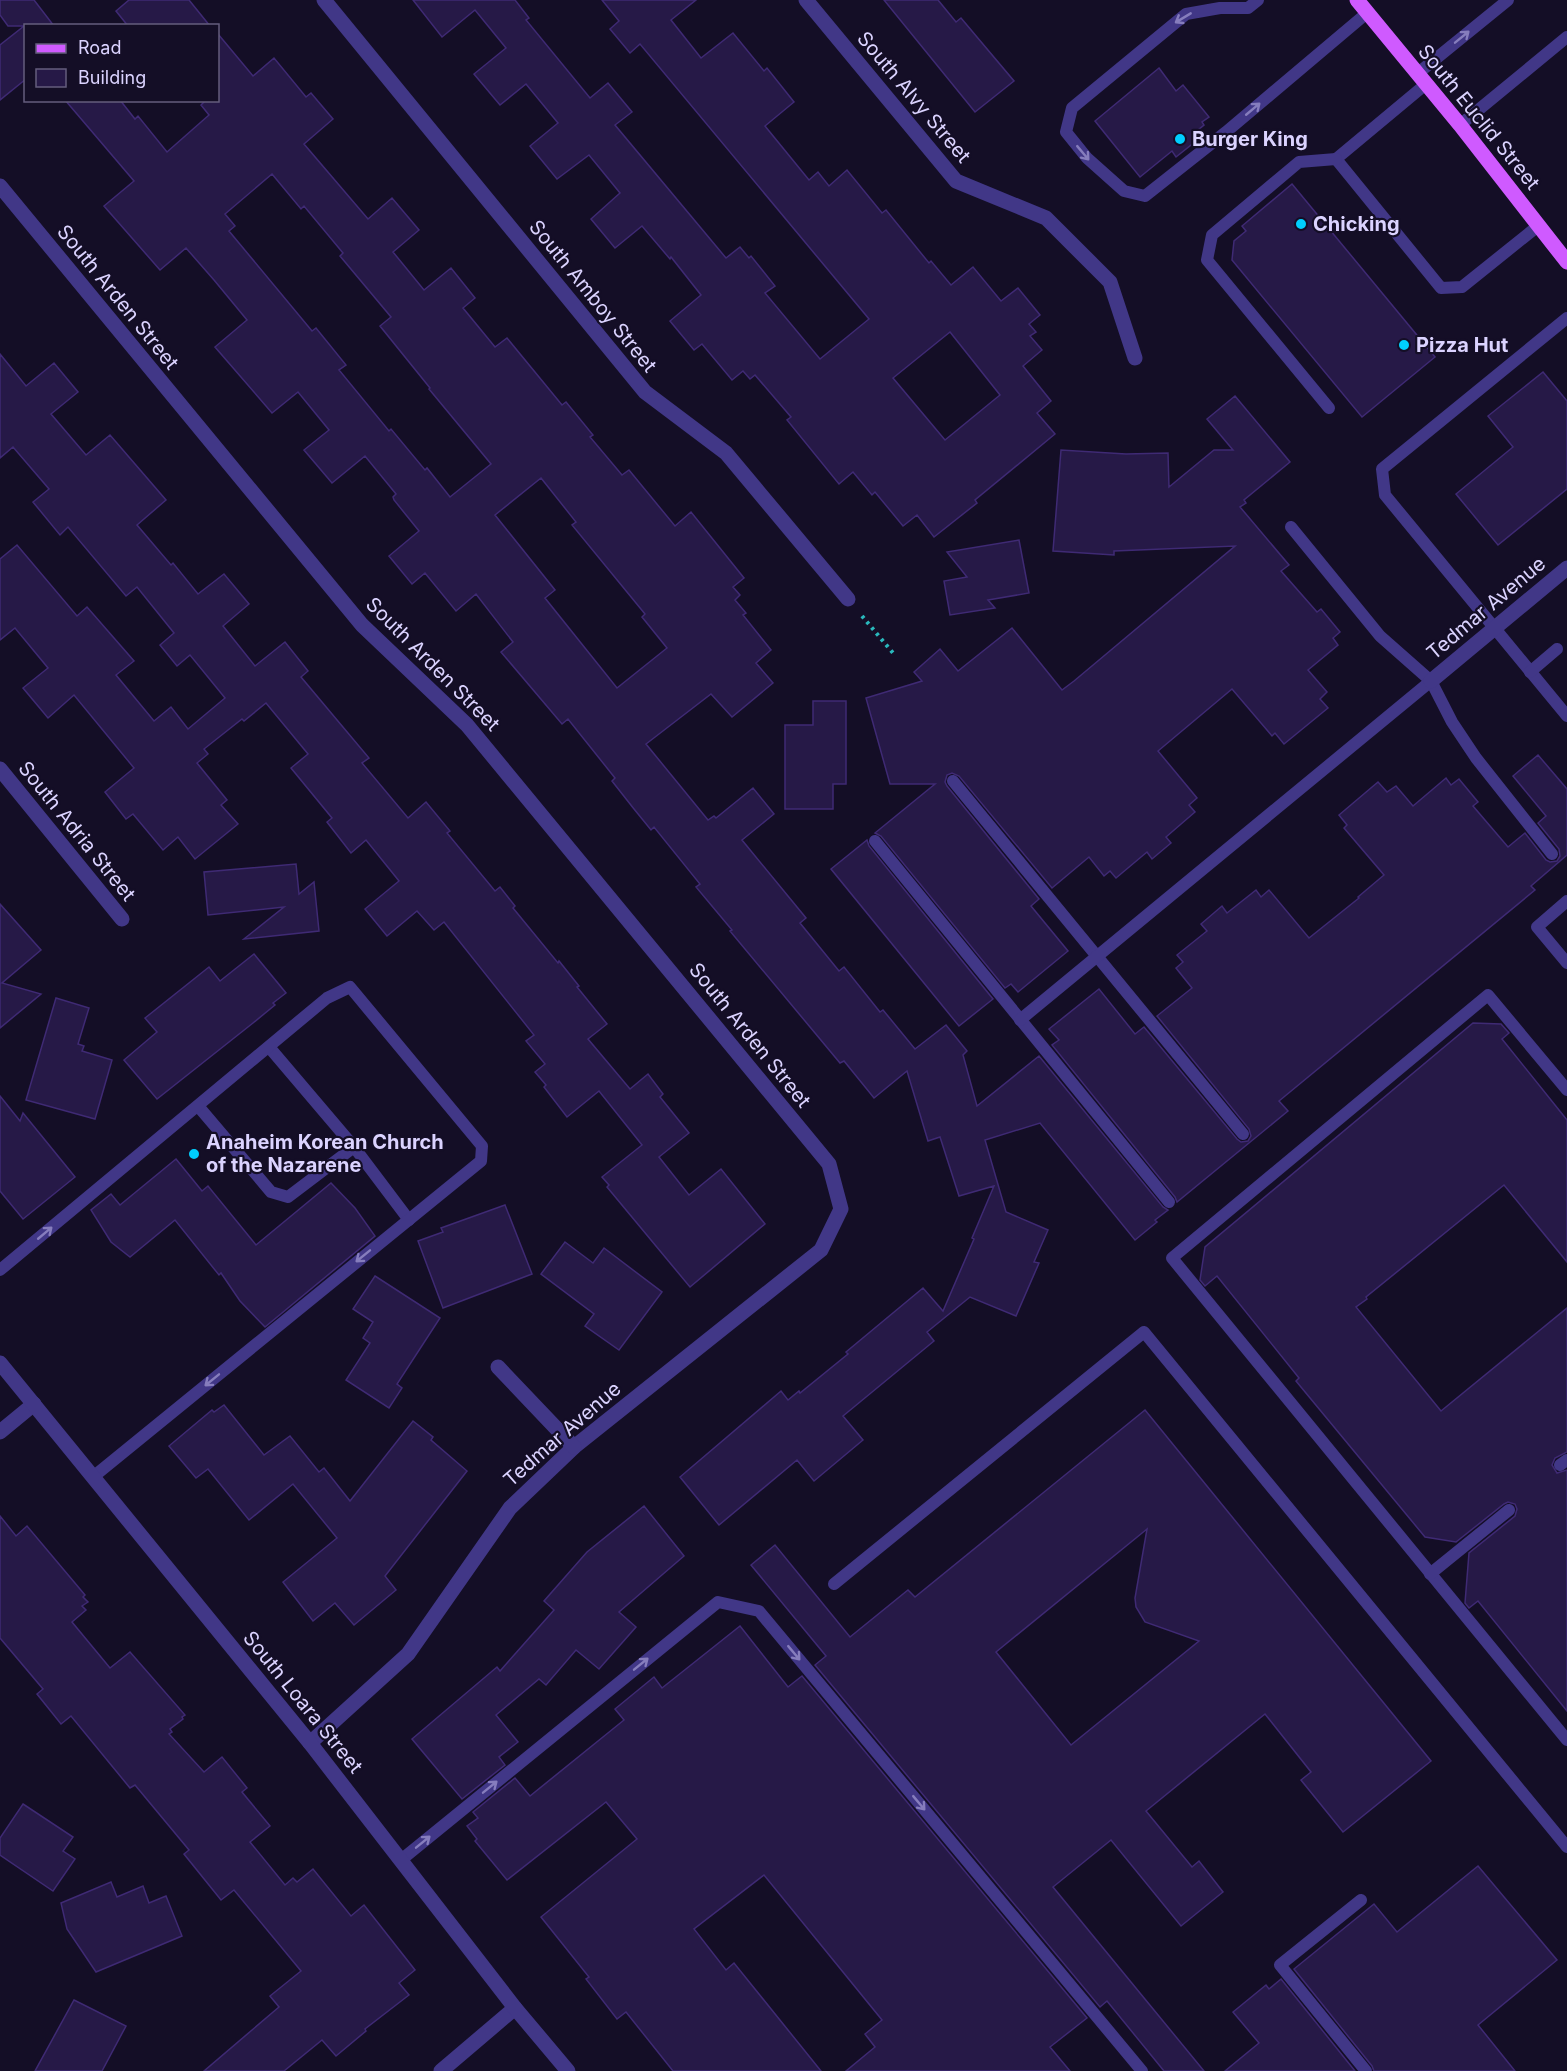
<svg xmlns="http://www.w3.org/2000/svg" width="1567" height="2071" font-family="Inter,sans-serif">
<rect width="100%" height="100%" fill="#140e26"/>
<!-- building -->
<g fill="#261947" stroke="#3f2a74" stroke-width="1.5" fill-rule="evenodd">
<polygon points="0,0 34,0 54,26 26,26 26,79 0,100 0,45 24,26 8,26 0,15"/>
<polygon points="129,0 189,0 210,26 128,26 116,11"/>
<path d="M413 0H515L529 18 526 20 590 98 608 83 632 112 615 125 726 258 740 247 749 258 751 256 775 286 765 293 820 359 869 319 640 44 630 53 610 29 619 21 602 0H696L671 20 701 58 733 33 764 71 767 68 794 102 765 126 809 180 818 172 829 186 847 170 882 213 886 210 929 263 931 261 951 285 973 267 1001 301 1018 288 1040 315 1029 324 1036 332 1030 336 1042 350 1023 366 1051 401 1037 413 1055 434 975 500 977 503 934 537 917 515 903 526 875 492 872 495 853 472 839 484 787 420 791 417 755 375 750 379 743 371 732 380 702 344 694 350 670 321 701 295 671 257 670 259 642 226 615 248 591 219 620 193 589 155 557 179 530 146 558 123 526 84 500 105 474 74 506 48 475 10 442 37ZM950 332 1000 395 945 440 893 378Z"/>
<polygon points="884,0 938,0 956,22 961,18 1014,81 975,112"/>
<path d="M218 34 253 76 274 58 306 97 311 93 333 119 304 144 368 219 392 198 419 230 393 252 424 290 451 268 475 298 463 308 495 347 507 338 562 405 566 402 593 435 590 437 622 475 629 470 675 526 691 512 744 578 733 587 740 595 735 600 746 613 743 615 771 650 756 663 773 683 732 717 711 694 646 744 708 820 714 816 716 818 753 788 774 814 742 840 806 918 800 923 839 971 844 967 880 1012 883 1010 915 1049 946 1025 967 1051 963 1055 977 1106 1039 1056 1163 1207 1168 1210 1155 1220 1157 1222 1135 1240 1040 1123 985 1140 1006 1212 1048 1230 1034 1262 1039 1263 1016 1316 970 1297 927 1332 934 1341 843 1416 863 1440 814 1481 797 1460 719 1525 680 1477 781 1391 788 1400 799 1391 800 1393 848 1354 846 1352 923 1288 943 1311 974 1239 972 1238 994 1186 959 1196 940 1137 928 1141 907 1071 874 1098 844 1061 840 1063 730 931 732 930 696 887 700 884 654 827 651 830 634 809 612 781 615 778 568 719 562 724 501 652 513 642 476 594 456 611 425 573 412 584 389 556 419 531 394 500 393 497 396 494 365 456 332 483 304 450 329 430 298 392 272 413 215 347 247 320 214 280 186 248 160 270 104 206 134 181 65 100H120L135 119 138 116 167 152 209 115 201 105 206 100H218ZM272 174 301 209 304 206 343 253 340 256 391 317 380 326 430 388 429 389 491 464 450 497 427 468 425 470 391 429 389 431 339 370 346 365 316 328 312 331 229 231 235 226 225 214ZM541 478 576 522 572 525 645 614 642 617 667 648 617 688 545 598 555 590 495 515Z"/>
<polygon points="1159,68 1176,91 1183,85 1209,117 1202,122 1204,125 1192,135 1196,141 1176,157 1172,151 1140,177 1095,121"/>
<polygon points="1292,184 1435,357 1362,417 1232,260 1234,241 1246,231 1242,226"/>
<polygon points="0,354 26,386 54,363 78,392 51,414 86,455 110,435 166,500 137,525 171,565 173,563 198,594 224,574 249,604 223,626 255,666 285,642 308,671 301,677 369,758 362,763 408,818 426,802 450,831 447,833 495,891 500,887 515,906 513,908 558,963 559,961 579,986 577,987 607,1024 588,1039 630,1089 648,1074 663,1094 660,1097 689,1133 659,1157 689,1195 721,1169 765,1224 690,1287 607,1187 609,1185 602,1177 642,1145 599,1091 567,1117 544,1087 546,1085 535,1072 545,1064 526,1041 534,1035 444,922 434,930 417,911 387,936 365,909 399,881 366,840 351,853 327,822 332,818 291,768 308,754 266,703 244,721 242,719 204,749 208,754 197,763 227,800 221,805 238,824 195,859 178,837 163,850 133,814 126,819 105,792 134,768 74,695 48,718 23,688 48,668 15,628 0,640 0,559 17,545 77,616 87,607 134,661 116,675 154,721 171,707 188,729 225,698 190,655 177,666 160,645 174,633 137,587 126,596 68,527 60,535 33,502 49,489 13,447 0,458"/>
<polygon points="1543,372 1567,401 1567,489 1498,545 1456,494 1513,447 1488,416"/>
<polygon points="1235,396 1290,462 1244,500 1246,503 1240,507 1289,565 1281,571 1317,612 1321,609 1340,632 1333,638 1338,645 1308,670 1327,692 1320,699 1328,708 1284,744 1275,733 1272,736 1232,689 1158,751 1197,798 1189,805 1195,812 1166,837 1171,843 1152,859 1147,852 1116,878 1110,871 1104,876 1089,857 1052,888 959,776 952,773 947,775 945,782 947,786 1039,899 1031,906 1068,951 1018,992 1011,984 1005,988 881,836 875,833 935,784 890,784 866,698 922,681 914,672 940,649 958,671 1012,628 1062,690 1074,681 1235,546 1114,551 1114,555 1053,551 1061,450 1126,454 1168,453 1169,487 1214,450 1233,450 1207,419"/>
<polygon points="1019,540 1029,593 988,600 995,608 950,615 944,581 967,577 947,552"/>
<polygon points="813,701 846,701 846,784 833,784 833,809 785,809 785,725 813,725"/>
<polygon points="1538,755 1567,789 1567,855 1531,886 1535,890 1279,1101 1288,1111 1177,1202 1175,1197 1052,1045 1059,1040 1049,1029 1099,989 1135,1034 1144,1027 1237,1139 1241,1142 1248,1141 1251,1136 1249,1129 1157,1016 1192,988 1176,968 1183,962 1177,955 1207,931 1201,924 1222,906 1227,913 1256,890 1261,897 1269,890 1309,938 1359,898 1358,897 1384,875 1344,828 1347,825 1339,815 1378,782 1387,792 1396,786 1413,806 1446,778 1451,785 1459,779 1478,802 1473,806 1508,847 1525,833 1546,860 1550,862 1557,861 1560,856 1559,849 1538,823 1546,816 1513,776"/>
<polygon points="867,840 869,846 993,999 959,1026 831,869"/>
<polygon points="296,864 299,894 314,882 319,931 244,939 284,907 208,915 204,872"/>
<polygon points="0,904 41,950 2,983 41,994 0,1028"/>
<polygon points="254,954 286,993 273,1003 275,1005 253,1023 157,1099 124,1060 157,1032 145,1018 209,967 220,981"/>
<polygon points="56,998 89,1008 78,1044 84,1046 82,1051 112,1060 95,1119 26,1100"/>
<polygon points="1473,1023 1501,1024 1509,1033 1502,1039 1567,1120 1567,1262 1504,1185 1366,1297 1367,1299 1356,1307 1441,1411 1567,1308 1567,1452 1555,1458 1552,1465 1557,1473 1567,1470 1567,1711 1478,1601 1469,1608 1465,1603 1469,1553 1515,1516 1517,1509 1515,1504 1508,1502 1504,1504 1456,1542 1425,1537 1296,1381 1299,1378 1217,1276 1205,1286 1200,1280 1205,1247"/>
<polygon points="0,1096 20,1121 23,1113 75,1177 23,1219 0,1191"/>
<polygon points="176,1159 202,1191 208,1186 256,1245 331,1183 355,1208 375,1236 265,1327 240,1301 221,1273 219,1275 175,1220 130,1257 111,1242 91,1210 111,1194 120,1205"/>
<polygon points="505,1205 532,1274 443,1308 418,1241 443,1232 441,1228"/>
<polygon points="565,1242 593,1263 604,1248 662,1292 619,1350 585,1326 594,1314 541,1274"/>
<polygon points="375,1276 440,1318 397,1384 402,1388 389,1408 346,1380 370,1343 363,1338 373,1322 353,1309"/>
<polygon points="224,1405 264,1455 290,1436 319,1472 324,1468 350,1501 413,1421 433,1437 431,1440 467,1471 385,1576 396,1590 354,1625 335,1603 313,1621 283,1582 337,1538 293,1484 249,1520 208,1469 196,1478 169,1446 212,1410 214,1412"/>
<path d="M1145 1410 1431 1761 1343 1832 1301 1780 1311 1772 1265 1714 1146 1811 1192 1867 1199 1861 1223 1892 1181 1926 1111 1840 1053 1887 1204 2071H1164L1107 2001 1100 2007 815 1665 826 1656 751 1565 775 1545 850 1637 908 1590 915 1597ZM1147 1529 1135 1598 1136 1607 1145 1622 1199 1641 1071 1745 996 1652Z"/>
<polygon points="644,1506 684,1556 619,1612 636,1627 599,1669 576,1650 546,1685 539,1679 496,1715 518,1742 499,1757 505,1765 462,1799 412,1739 497,1667 500,1671 554,1610 544,1601 587,1552"/>
<polygon points="0,1516 16,1536 27,1526 85,1595 83,1597 88,1602 82,1606 86,1610 72,1622 110,1668 130,1652 185,1715 182,1717 183,1719 170,1729 172,1732 169,1734 204,1772 222,1757 247,1788 242,1792 270,1826 250,1842 285,1885 293,1878 297,1882 313,1869 351,1916 364,1905 415,1970 399,1983 409,1995 365,2029 366,2031 336,2056 322,2040 284,2071 204,2071 279,2007 270,1996 301,1971 234,1890 221,1900 184,1854 189,1850 135,1785 130,1788 71,1716 61,1724 37,1694 43,1689 0,1638"/>
<polygon points="740,1626 788,1687 802,1676 1087,2018 1050,2047 1070,2071 846,2071 875,2047 865,2034 882,2020 764,1875 694,1929 726,1970 734,1963 821,2071 673,2071 626,2012 617,2019 586,1979 589,1977 541,1917 637,1839 606,1802 507,1880 475,1841 477,1839 467,1826 478,1818 473,1812 515,1778 530,1796 624,1720 615,1709 654,1677 662,1688"/>
<polygon points="23,1804 73,1837 63,1851 75,1859 53,1891 0,1855 0,1838"/>
<polygon points="1478,1866 1557,1960 1478,2025 1515,2071 1374,2071 1372,2066 1294,1969 1374,1904 1397,1932"/>
<polygon points="111,1882 117,1897 143,1886 149,1903 166,1896 182,1936 96,1972 67,1929 61,1903"/>
<polygon points="1281,1979 1355,2071 1225,2071 1259,2043 1233,2012 1266,1985 1269,1989"/>
<polygon points="74,2000 126,2026 102,2071 35,2071"/>
</g>
<g fill="none" stroke-linecap="round" stroke-linejoin="round">
<!-- path -->
<polyline stroke="#2ab8bc" stroke-width="4" stroke-dasharray="3 4.5" stroke-linecap="butt" points="862,616 893,653"/>
<!-- service -->
<g stroke="#413787" stroke-width="12">
<polyline points="1258,0 1248,8 1220,8 1186,14 1072,108 1066,132 1087,158 1124,191 1145,196 1226,132 1367,13"/>
<polyline points="1417,74 1508,0"/>
<polyline points="1426,84 1336,159 1441,288 1462,287 1538,226"/>
<polyline points="1460,125 1567,37"/>
<polyline points="1567,318 1382,469 1385,495 1567,716"/>
<polyline points="1329,408 1207,260 1212,235 1299,162 1336,159"/>
<polyline points="1291,527 1380,636 1431,681 1452,722 1476,758 1552,854"/>
<polyline points="1530,672 1557,649"/>
<polyline points="953,781 1243,1134"/>
<polyline points="875,841 1169,1202"/>
<polyline points="1567,901 1537,927 1567,963"/>
<polyline points="1020,1020 1431,681"/>
<polyline points="269,1047 354,1147"/>
<polyline points="1567,1090 1488,995 1172,1258 1567,1740"/>
<polyline points="198,1106 271,1192 288,1197 354,1147 409,1220"/>
<polyline points="0,1270 327,998 350,987 482,1146 481,1161 93,1477"/>
<polyline points="1560,1465 1567,1460"/>
<polyline points="1430,1574 1509,1510"/>
<polyline points="834,1584 1144,1332 1567,1847"/>
<polyline points="401,1860 718,1602 759,1611 1142,2071"/>
<polyline points="1361,1900 1280,1965 1366,2071"/>
</g>
<!-- minor -->
<g stroke="#413787" stroke-width="15">
<polyline points="324,0 645,392 726,453 848,599"/>
<polyline points="806,0 956,181 1046,218 1110,282 1135,358"/>
<polyline points="0,186 362,625 467,725 829,1164 841,1209 821,1250 574,1447 510,1508 408,1654 310,1743"/>
<polyline points="1431,681 1567,568"/>
<polyline points="0,769 122,919"/>
<polyline points="498,1367 574,1447"/>
<polyline points="0,1432 34,1404"/>
<polyline points="441,2071 515,2008"/>
</g>
<!-- tertiary -->
<polyline stroke="#413787" stroke-width="15" points="0,1363 310,1743 515,2008 568,2071"/>
<!-- primary -->
<polyline stroke="#cf5aff" stroke-width="15" points="1357,0 1460,125 1567,262"/>
</g>
<!-- one-way arrows -->
<defs><path id="oneway-shaft" d="M-6 0H5M1.5-3L5.5 0L1.5 3" fill="none" stroke-width="1.6" stroke-linecap="round" stroke-linejoin="round" transform="scale(1.5)"/></defs>
<g stroke="#867dbd">
<use href="#oneway-shaft" transform="translate(1183 18) rotate(149)"/>
<use href="#oneway-shaft" transform="translate(1462 37) rotate(-39)"/>
<use href="#oneway-shaft" transform="translate(1253 109) rotate(-40)"/>
<use href="#oneway-shaft" transform="translate(1083 153) rotate(50)"/>
<use href="#oneway-shaft" transform="translate(45 1233) rotate(-40)"/>
<use href="#oneway-shaft" transform="translate(363 1256) rotate(141)"/>
<use href="#oneway-shaft" transform="translate(212 1380) rotate(141)"/>
<use href="#oneway-shaft" transform="translate(794 1653) rotate(50)"/>
<use href="#oneway-shaft" transform="translate(641 1664) rotate(-39)"/>
<use href="#oneway-shaft" transform="translate(490 1787) rotate(-39)"/>
<use href="#oneway-shaft" transform="translate(919 1803) rotate(50)"/>
<use href="#oneway-shaft" transform="translate(423 1842) rotate(-39)"/>
</g>
<!-- markers -->
<g fill="#00cffe" stroke="#140e26" stroke-width="2">
<circle cx="1180" cy="139" r="6"/>
<circle cx="1301" cy="224" r="6"/>
<circle cx="1404" cy="345" r="6"/>
<circle cx="194" cy="1154" r="6"/>
</g>
<g text-anchor="middle" dominant-baseline="central" stroke-width="4.5" stroke-linejoin="round" paint-order="stroke">
<!-- street labels -->
<g font-size="20" fill="#dbd3ff" stroke="#140e26">
<text transform="translate(914 97) rotate(50)">South Alvy Street</text>
<text transform="translate(1479 117) rotate(51)">South Euclid Street</text>
<text transform="translate(593 296) rotate(51)">South Amboy Street</text>
<text transform="translate(118 297) rotate(51)">South Arden Street</text>
<text transform="translate(1486 608) rotate(-40)">Tedmar Avenue</text>
<text transform="translate(433 664) rotate(45)">South Arden Street</text>
<text transform="translate(77 831) rotate(51)">South Adria Street</text>
<text transform="translate(750 1035) rotate(51)">South Arden Street</text>
<text transform="translate(562 1434) rotate(-41)">Tedmar Avenue</text>
<text transform="translate(303 1702) rotate(51)">South Loara Street</text>
</g>
<!-- poi labels -->
<g font-size="20" font-weight="bold" fill="#dbd3ff" stroke="#140e26" text-anchor="start">
<text x="1192" y="139">Burger King</text>
<text x="1313" y="224">Chicking</text>
<text x="1416" y="345">Pizza Hut</text>
<text x="206" y="1142">Anaheim Korean Church<tspan x="206" dy="23">of the Nazarene</tspan></text>
</g>
</g>
<!-- legend -->
<rect x="24" y="24" width="195" height="78" fill="#140e26" stroke="#645d7d" stroke-width="1.5"/>
<rect x="36" y="44" width="30" height="9" fill="#cf5aff" stroke="#645d7d" stroke-width="1.5"/>
<text x="78" y="54" font-size="18" fill="#dbd3ff">Road</text>
<rect x="36" y="69" width="30" height="18" fill="#261947" stroke="#645d7d" stroke-width="1.5"/>
<text x="78" y="84" font-size="18" fill="#dbd3ff">Building</text>
</svg>
